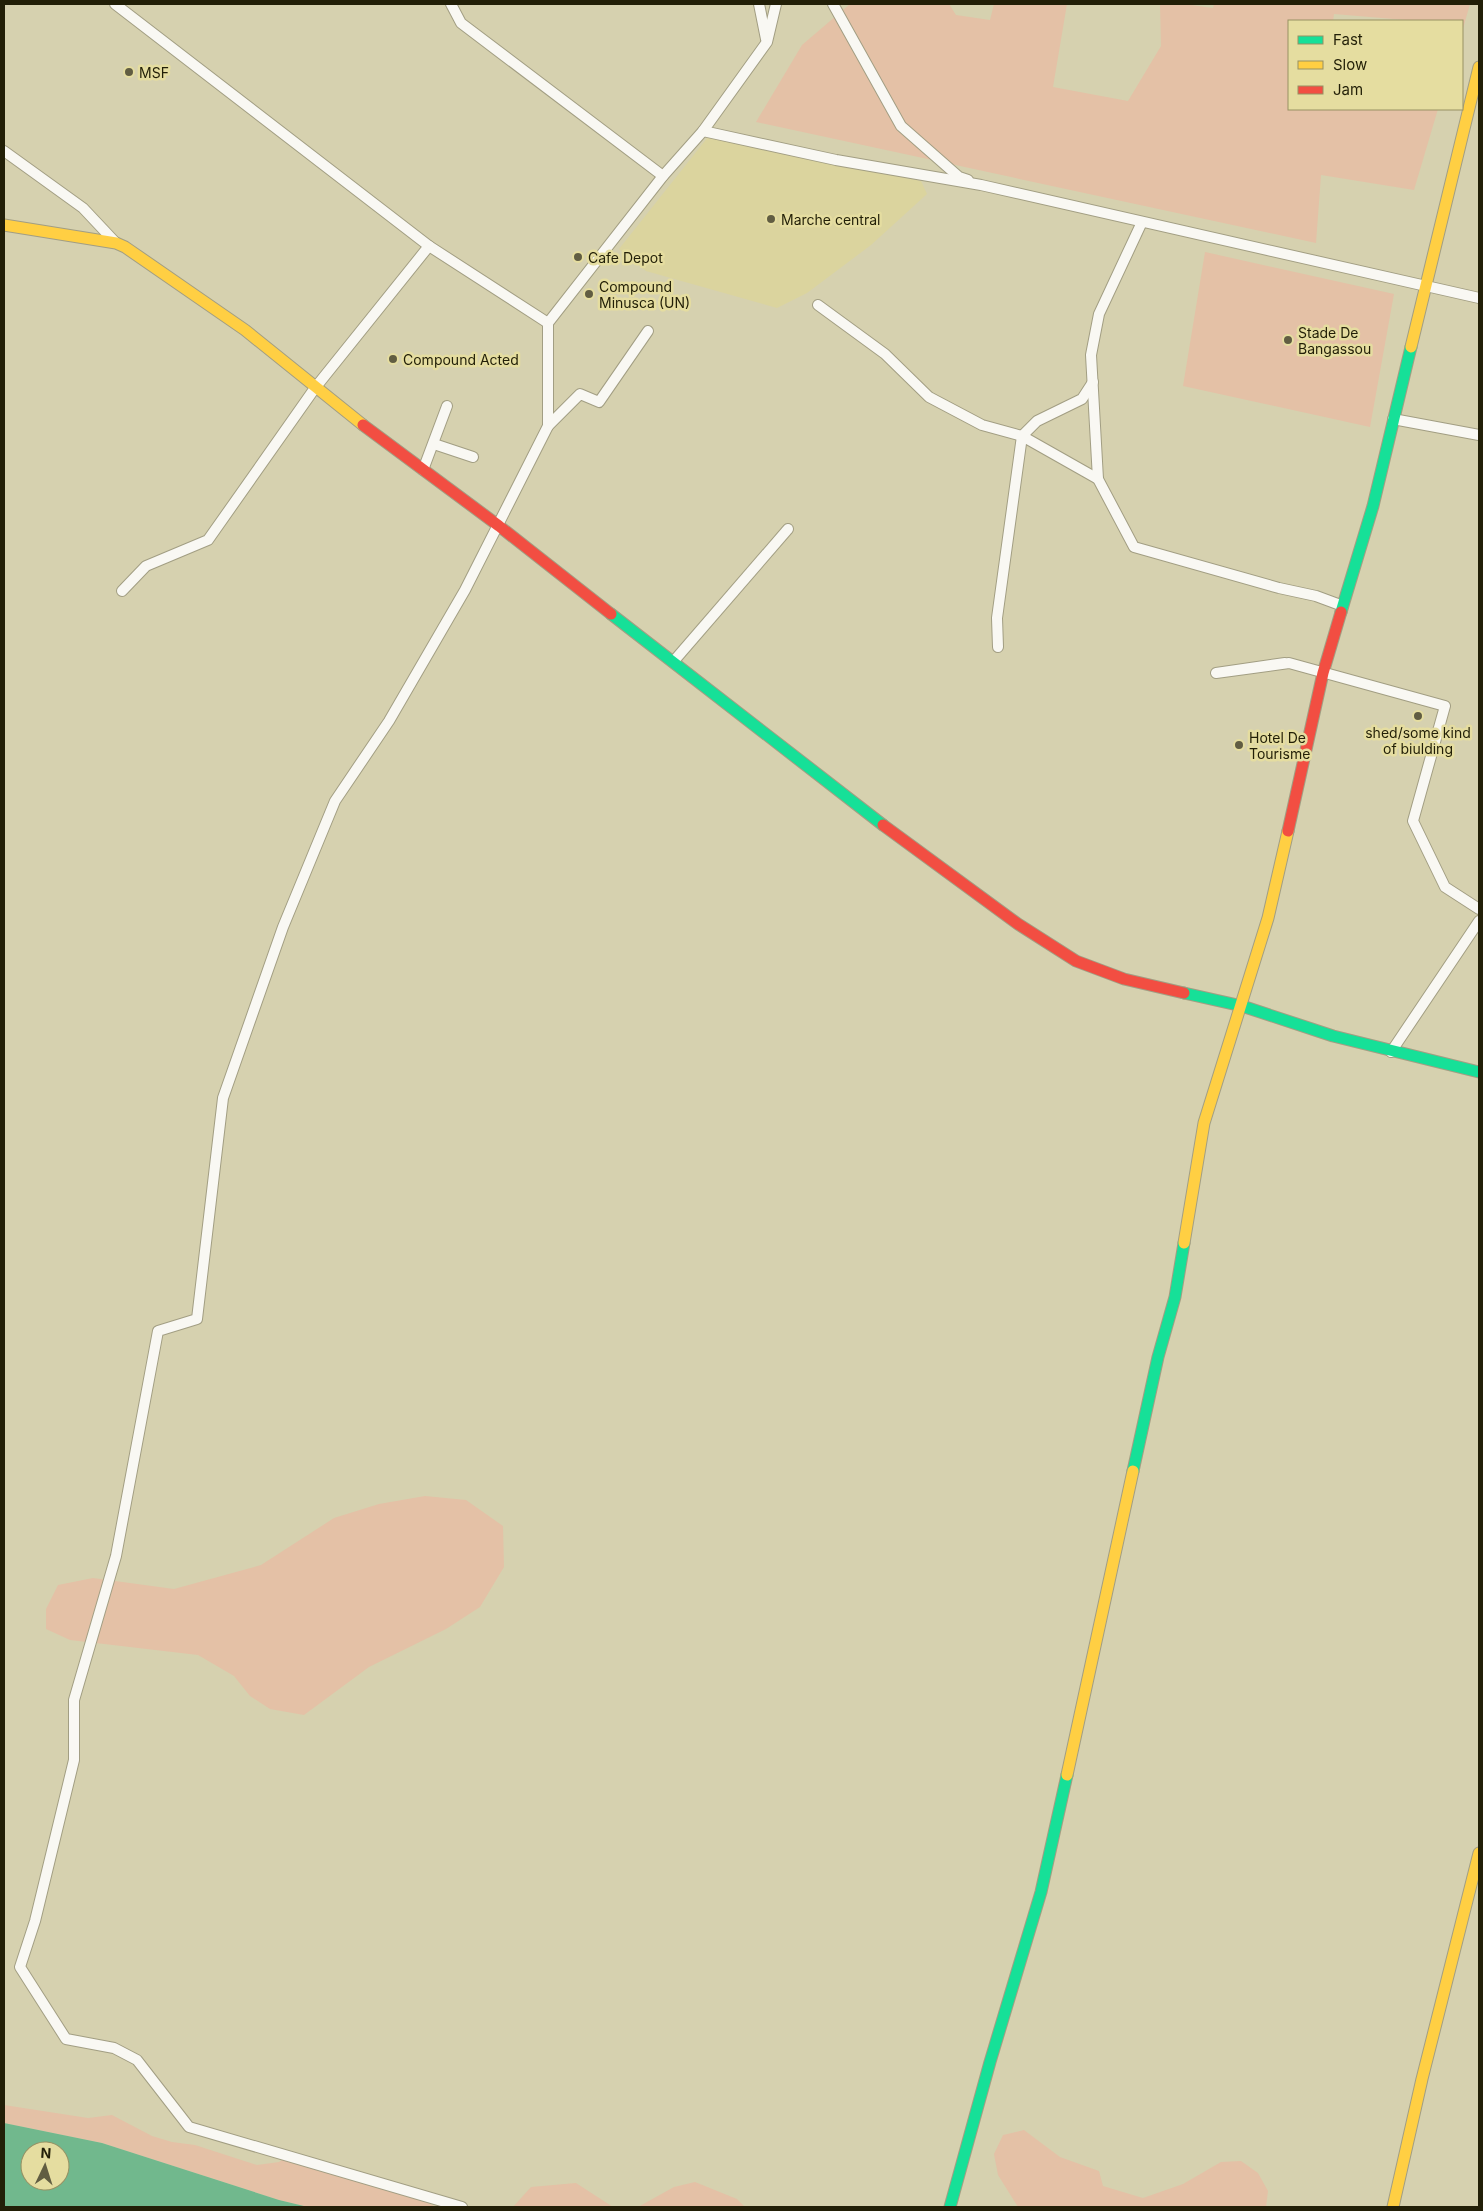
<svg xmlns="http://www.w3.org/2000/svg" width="1483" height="2211" font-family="Inter,sans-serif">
<rect width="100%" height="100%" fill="#d6d1af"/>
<!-- built -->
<polygon fill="#dbd49e" points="708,137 921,181 927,194 871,245 807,293 777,308 646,271 619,249"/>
<!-- green -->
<g fill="#e4c1a6">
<polygon points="850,4 949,4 956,15 990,20 994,4 1067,4 1053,87 1128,101 1161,46 1160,4 1184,4 1213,8 1214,4 1470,4 1462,32 1462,21 1418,21 1334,14 1333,21 1289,21 1289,109 1438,109 1414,190 1321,175 1316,243 756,122 802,45"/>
<polygon points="1205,252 1394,294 1370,427 1183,386"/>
<polygon points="425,1496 466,1500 503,1526 504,1567 480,1607 446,1629 369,1667 304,1715 270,1709 250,1696 234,1676 198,1655 70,1640 46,1629 46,1609 58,1585 93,1578 174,1589 261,1565 334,1518 379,1504"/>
<path d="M4 2105 88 2118 112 2115 152 2136 172 2142 195 2145 257 2165 279 2162 293 2152C342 2165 391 2184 436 2207H308L279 2200 102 2143 4 2123Z"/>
<polygon points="1024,2130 1060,2157 1099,2171 1103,2186 1143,2198 1183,2184 1221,2162 1241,2161 1258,2173 1268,2191 1266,2207 1018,2207 998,2175 994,2154 1003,2135"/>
<polygon points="695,2182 737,2199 745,2207 638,2207 674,2187"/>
<polygon points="576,2183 613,2207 620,2207 513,2207 531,2187"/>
</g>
<!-- water -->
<path fill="#71b88d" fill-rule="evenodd" d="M4 2123 102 2143 279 2200 308 2207H4ZM30 2151H60V2181H30Z"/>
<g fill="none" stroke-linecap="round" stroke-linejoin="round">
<!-- street casing -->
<g stroke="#a29e83" stroke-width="12">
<g id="street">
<polyline points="115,4 429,246 548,323"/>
<polyline points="451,4 461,23 663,176"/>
<polyline points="759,4 766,39"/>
<polyline points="833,4 901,126 959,177 968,180"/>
<polyline points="703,131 836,160 981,185 1479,298"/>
<polyline points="4,151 83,208 115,242"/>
<polyline points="818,305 885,354 929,397 982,425 1022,436 1098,479 1134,547 1279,588 1316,596 1343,606"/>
<polyline points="1393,419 1479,435"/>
<polyline points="548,426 580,394 599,402 648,331"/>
<polyline points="434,444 473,457"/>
<polyline points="423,470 447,406"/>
<polyline points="1098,479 1091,355 1099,314 1142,222"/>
<polyline points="122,591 146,566 208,540 315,388 429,246"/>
<polyline points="998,647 997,618 1022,436 1037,421 1082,399 1093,382"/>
<polyline points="673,662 788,529"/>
<polyline points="1285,663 1216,673 1289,663 1445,706 1413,821 1445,887 1479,909"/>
<polyline points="1391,1052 1479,921"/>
<polyline points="462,2207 189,2127 137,2060 114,2048 66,2039 20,1967 35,1921 74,1760 74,1700 116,1556 158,1331 197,1319 223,1098 283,927 335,801 389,721 465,590 548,426 548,323 663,176 703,131 767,42 776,4"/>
</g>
</g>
<!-- fast casing -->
<g stroke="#a29e83" stroke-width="13">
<g id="fast">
<polyline points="1341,612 1373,506 1411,347"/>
<polyline points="611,614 883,825"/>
<polyline points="1184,993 1242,1006 1333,1036 1479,1072"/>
<polyline points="1133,1471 1158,1357 1175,1297 1184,1243"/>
<polyline points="950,2207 990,2062 1041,1892 1067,1775"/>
</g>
</g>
<!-- slow casing -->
<g stroke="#a29e83" stroke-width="13">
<g id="slow">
<polyline points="4,225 116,243 125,247 245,330 363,425"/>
<polyline points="1411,347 1479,67"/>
<polyline points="1184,1243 1204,1123 1268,918 1288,831"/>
<polyline points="1067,1775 1133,1471"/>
<polyline points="1393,2207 1422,2079 1479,1853"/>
</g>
</g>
<!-- jam casing -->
<g stroke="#a29e83" stroke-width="13">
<g id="jam">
<polyline points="363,425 499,526 611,614"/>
<polyline points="883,825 1018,924 1076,961 1124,979 1184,993"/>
<polyline points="1288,831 1323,673 1341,612"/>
</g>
</g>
<!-- street -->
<use href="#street" stroke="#f9f8f3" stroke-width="10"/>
<!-- fast -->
<use href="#fast" stroke="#16e098" stroke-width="11"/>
<!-- slow -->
<use href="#slow" stroke="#ffcf43" stroke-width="11"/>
<!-- jam -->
<use href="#jam" stroke="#f24e42" stroke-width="11"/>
</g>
<!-- markers -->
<g fill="#615d42" stroke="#e5dda0" stroke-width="2">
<circle cx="129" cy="72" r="5"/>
<circle cx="771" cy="219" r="5"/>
<circle cx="578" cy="257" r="5"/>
<circle cx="589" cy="294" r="5"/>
<circle cx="1288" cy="340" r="5"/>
<circle cx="393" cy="359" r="5"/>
<circle cx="1418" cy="716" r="5"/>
<circle cx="1239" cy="745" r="5"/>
</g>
<g text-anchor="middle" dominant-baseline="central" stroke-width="5" stroke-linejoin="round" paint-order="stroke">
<!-- poi labels -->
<g font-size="14" fill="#221f07" stroke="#e5dda0" text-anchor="start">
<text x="139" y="72">MSF</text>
<text x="781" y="219">Marche central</text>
<text x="588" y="257">Cafe Depot</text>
<text x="599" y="286">Compound<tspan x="599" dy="16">Minusca (UN)</tspan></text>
<text x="1298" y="332">Stade De<tspan x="1298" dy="16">Bangassou</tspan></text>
<text x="403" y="359">Compound Acted</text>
<text x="1418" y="732" text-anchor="middle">shed/some kind<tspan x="1418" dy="16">of biulding</tspan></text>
<text x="1249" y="737">Hotel De<tspan x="1249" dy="16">Tourisme</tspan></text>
</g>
</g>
<!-- border -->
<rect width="1483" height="2211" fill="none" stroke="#221f07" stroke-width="10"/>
<!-- legend -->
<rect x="1288" y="20" width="175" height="90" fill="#e5dda0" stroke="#979163"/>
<rect x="1298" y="36" width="25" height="8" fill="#16e098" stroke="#979163"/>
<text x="1333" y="45" font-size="15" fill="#221f07">Fast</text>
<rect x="1298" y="61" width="25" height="8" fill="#ffcf43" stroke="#979163"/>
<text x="1333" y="70" font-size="15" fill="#221f07">Slow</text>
<rect x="1298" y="86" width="25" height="8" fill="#f24e42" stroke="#979163"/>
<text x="1333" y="95" font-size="15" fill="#221f07">Jam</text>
<!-- north arrow -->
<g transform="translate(45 2166) rotate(4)"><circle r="24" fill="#e5dda0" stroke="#979163"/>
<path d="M0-4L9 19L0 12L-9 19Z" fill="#615d42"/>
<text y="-8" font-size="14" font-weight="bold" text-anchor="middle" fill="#221f07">N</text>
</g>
</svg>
